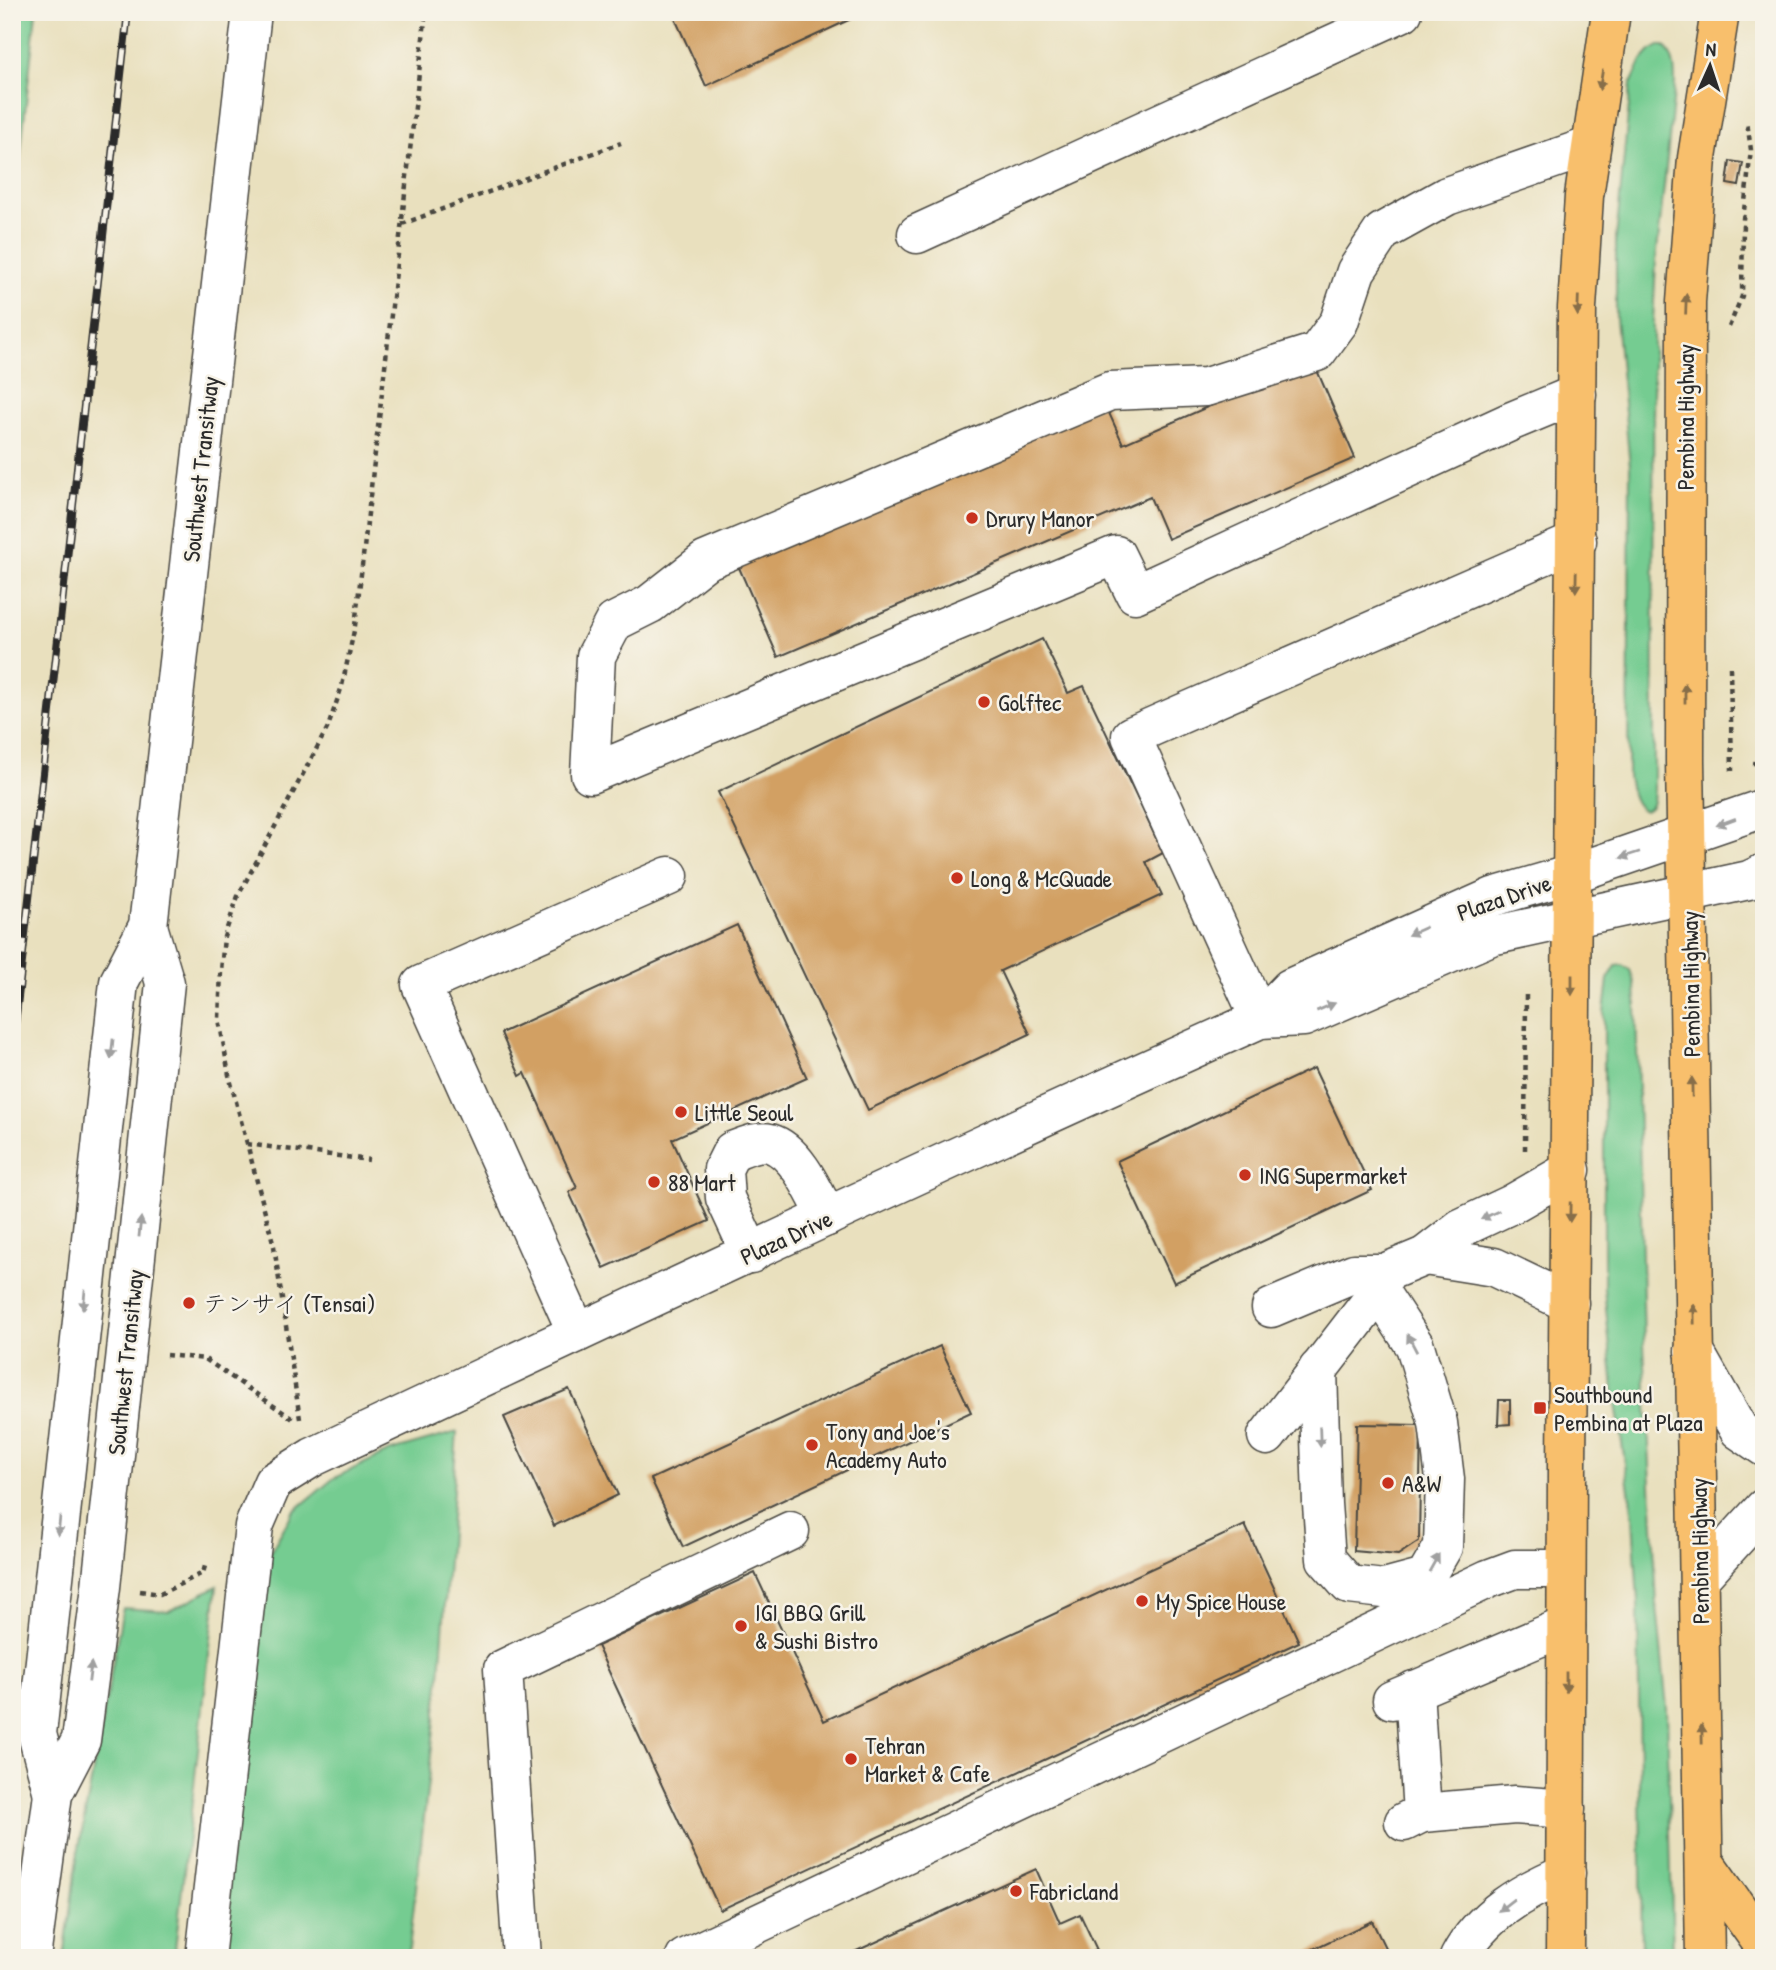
<svg xmlns="http://www.w3.org/2000/svg" width="1776" height="1970" font-family="'Patrick Hand','Klee One',sans-serif">
<rect width="100%" height="100%" fill="#f7f3e8"/>
<filter id="ink" filterUnits="userSpaceOnUse"><feTurbulence type="fractalNoise" baseFrequency=".0143" numOctaves="2"/><feDisplacementMap in="SourceGraphic" scale="14" xChannelSelector="R" yChannelSelector="G"/><feConvolveMatrix kernelMatrix="1 2 1 2 8 2 1 2 1" color-interpolation-filters="sRGB"/></filter>
<filter id="wash" filterUnits="userSpaceOnUse"><feTurbulence type="fractalNoise" baseFrequency=".00686" numOctaves="4" result="noise"/><feDisplacementMap in="SourceGraphic" scale="28" xChannelSelector="R" yChannelSelector="G"/><feGaussianBlur stdDeviation="1.57" result="paint"/><feColorMatrix in="noise" values="0 0 0 0 0 0 0 0 0 0 0 0 0 0 0 0 0 1.4 0 .05"/><feComposite in="paint" operator="in"/></filter>
<g filter="url(#wash)">
<rect width="100%" height="100%" fill="#e9e0be"/>
<!-- green -->
<g fill="#74cc91" stroke="#507c5e" stroke-width="2">
<polygon points="12,12 36,12 12,231"/>
<path d="M1659 46H1664C1674 56 1675 69 1675 83L1656 261 1653 322 1654 788C1653 798 1655 808 1644 811 1632 803 1631 790 1628 777L1630 467 1616 318V238L1631 84 1642 60 1650 51Z"/>
<polygon points="1622,965 1630,970 1635,985 1636,1004 1644,1344 1657,1606 1667,1709 1673,1958 1642,1958 1638,1603 1633,1517 1614,1390 1604,1288 1604,1012 1608,979 1616,966"/>
<polygon points="457,1432 440,1676 408,1958 217,1958 269,1554 293,1512 334,1478 388,1452"/>
<polygon points="217,1586 174,1958 64,1958 77,1858 123,1608 169,1611"/>
</g>
<g id="blocks">
<!-- building -->
<g fill="#d2a064">
<polygon points="672,12 866,12 706,86"/>
<polygon points="1730,161 1743,163 1739,186 1727,184"/>
<polygon points="1313,361 1355,458 1168,539 1150,497 778,657 737,563 1105,404 1123,444"/>
<polygon points="1042,639 1068,693 1084,686 1163,853 1146,862 1162,895 1000,971 1030,1034 868,1110 718,792"/>
<polygon points="737,925 807,1078 672,1139 709,1221 604,1268 569,1192 577,1188 525,1073 520,1076 501,1033"/>
<polygon points="1314,1068 1372,1190 1174,1283 1117,1161"/>
<polygon points="940,1346 971,1412 683,1547 651,1479"/>
<polygon points="569,1389 618,1495 554,1526 504,1417"/>
<polygon points="1499,1400 1510,1400 1510,1424 1498,1425"/>
<polygon points="1357,1424 1421,1425 1419,1541 1398,1555 1354,1551"/>
<polygon points="1245,1525 1299,1642 720,1910 597,1646 755,1573 824,1721"/>
<polygon points="1036,1869 1060,1923 1080,1914 1097,1950 1080,1958 841,1958"/>
<polygon points="1372,1921 1390,1958 1294,1958"/>
</g>
</g>
</g>
<g filter="url(#ink)">
<use href="#blocks" fill-opacity="0" stroke="#484641" stroke-width="2"/>
<g fill="none" stroke-linecap="round" stroke-linejoin="round">
<!-- minor casing -->
<g stroke="#484641" stroke-width="41">
<g id="minor">
<polyline points="917,234 1403,12"/>
<polyline points="1577,394 1512,421 1135,594 1116,555 590,774 596,656 614,622 650,604 705,561 1110,391 1206,387 1317,352 1339,322 1356,271 1382,232 1447,196 1591,146"/>
<polyline points="1260,1019 1131,736 1577,541"/>
<polyline points="1260,1019 1290,988 1493,897 1572,874 1764,808"/>
<path d="M751 1254 725 1198 723 1169 732 1151C744 1147 757 1140 770 1143 797 1151 815 1194 827 1217"/>
<polyline points="1425,1256 1494,1267 1569,1303"/>
<polyline points="1271,1308 1354,1273 1384,1273 1425,1256 1461,1228 1512,1204 1571,1170"/>
<polyline points="577,1333 421,985 669,876"/>
<polyline points="1694,1351 1739,1430 1764,1447"/>
<polyline points="1318,1369 1322,1504 1326,1559 1349,1585 1384,1589 1425,1578 1443,1547 1445,1479 1438,1423 1415,1346 1379,1291"/>
<polyline points="1267,1436 1379,1291 1384,1273"/>
<polyline points="1700,1578 1764,1508"/>
<polyline points="1392,1700 1566,1626"/>
<polyline points="53,1794 37,1734 119,982 148,926 252,12"/>
<polyline points="1422,1813 1515,1805 1566,1809"/>
<polyline points="1404,1822 1422,1813 1414,1690"/>
<polyline points="31,1958 53,1794 81,1740 101,1587 165,983 148,926"/>
<path d="M205 1958 254 1526 273 1482 313 1457C628 1309 943 1161 1260 1019L1304 1017 1491 936 1749 880 1764 873"/>
<polyline points="522,1958 503,1669 790,1531"/>
<polyline points="685,1958 1488,1579 1515,1569 1566,1569"/>
<path d="M1459 1958C1481 1915 1524 1891 1566 1873"/>
</g>
</g>
<!-- major casing -->
<g stroke="#484641" stroke-width="41">
<g id="major">
<polyline points="1705,1863 1764,1946"/>
<polyline points="1565,1958 1567,1466 1577,308 1584,196 1611,12"/>
<polyline points="1705,1958 1685,761 1686,302 1697,158 1720,12"/>
</g>
</g>
<!-- path -->
<g stroke="#484641" stroke-width="4.5" stroke-dasharray="5 5" stroke-linecap="butt">
<polyline points="402,224 621,143"/>
<polyline points="1729,327 1742,296 1743,219 1751,150 1747,122"/>
<polyline points="1730,667 1732,771"/>
<polyline points="1753,763 1764,764"/>
<polyline points="247,1144 369,1160"/>
<polyline points="1525,1150 1526,990"/>
<polyline points="166,1355 205,1359 296,1421"/>
<polyline points="300,1419 274,1246 229,1075 219,1019 221,971 224,937 238,896 328,727 342,686 355,626 426,12"/>
<polyline points="140,1591 160,1594 203,1573 205,1566"/>
</g>
<!-- minor -->
<use href="#minor" stroke="#fff" stroke-width="38"/>
<!-- major -->
<use href="#major" stroke="#f8bf6c" stroke-width="38"/>
<!-- rail casing -->
<g stroke="#2b2b2b" stroke-width="8">
<polyline id="rail" points="12,1051 128,12"/>
</g>
<!-- rail -->
<use href="#rail" stroke="#f7f3e8" stroke-width="5" stroke-dasharray="16" stroke-linecap="butt"/>
</g>
<!-- one-way arrows -->
<defs><path id="oneway-solid" d="M-6-.8H1V-3.2L6.5 0L1 3.2V.8H-6Z" transform="scale(1.75)"/></defs>
<g fill="#876e48">
<use href="#oneway-solid" transform="translate(1601 80) rotate(99)"/>
<use href="#oneway-solid" transform="translate(1686 304) rotate(-88)"/>
<use href="#oneway-solid" transform="translate(1578 306) rotate(92)"/>
<use href="#oneway-solid" transform="translate(1576 582) rotate(91)"/>
<use href="#oneway-solid" transform="translate(1685 693) rotate(-90)"/>
<use href="#oneway-solid" transform="translate(1572 985) rotate(90)"/>
<use href="#oneway-solid" transform="translate(1692 1087) rotate(-91)"/>
<use href="#oneway-solid" transform="translate(1570 1212) rotate(91)"/>
<use href="#oneway-solid" transform="translate(1694 1314) rotate(-91)"/>
<use href="#oneway-solid" transform="translate(1566 1682) rotate(90)"/>
<use href="#oneway-solid" transform="translate(1702 1734) rotate(-91)"/>
</g>
<g fill="#a0a0a0">
<use href="#oneway-solid" transform="translate(1726 822) rotate(160)"/>
<use href="#oneway-solid" transform="translate(1630 855) rotate(162)"/>
<use href="#oneway-solid" transform="translate(1417 931) rotate(156)"/>
<use href="#oneway-solid" transform="translate(1326 1007) rotate(-23)"/>
<use href="#oneway-solid" transform="translate(112 1049) rotate(96)"/>
<use href="#oneway-solid" transform="translate(1490 1215) rotate(154)"/>
<use href="#oneway-solid" transform="translate(140 1227) rotate(-84)"/>
<use href="#oneway-solid" transform="translate(84 1300) rotate(96)"/>
<use href="#oneway-solid" transform="translate(1412 1343) rotate(-118)"/>
<use href="#oneway-solid" transform="translate(1320 1437) rotate(88)"/>
<use href="#oneway-solid" transform="translate(59 1526) rotate(96)"/>
<use href="#oneway-solid" transform="translate(1434 1563) rotate(-61)"/>
<use href="#oneway-solid" transform="translate(90 1672) rotate(-83)"/>
<use href="#oneway-solid" transform="translate(1506 1905) rotate(142)"/>
</g>
</g>
<!-- markers -->
<g fill="#c8321e" stroke="#f7f3e8" stroke-width="2.5">
<circle cx="972" cy="518" r="7"/>
<circle cx="984" cy="702" r="7"/>
<circle cx="957" cy="878" r="7"/>
<circle cx="681" cy="1112" r="7"/>
<circle cx="1245" cy="1175" r="7"/>
<circle cx="654" cy="1182" r="7"/>
<circle cx="189" cy="1303" r="7"/>
<rect x="1533" y="1401" width="14" height="14" rx="3.5"/>
<circle cx="812" cy="1445" r="7"/>
<circle cx="1388" cy="1483" r="7"/>
<circle cx="1142" cy="1601" r="7"/>
<circle cx="741" cy="1626" r="7"/>
<circle cx="851" cy="1759" r="7"/>
<circle cx="1016" cy="1891" r="7"/>
</g>
<g text-anchor="middle" dominant-baseline="central" stroke-width="5" stroke-linejoin="round" paint-order="stroke">
<!-- street labels -->
<g font-size="24" fill="#2b2b2b" stroke="#f7f3e8">
<text transform="translate(1685 417) rotate(-90)">Pembina Highway</text>
<text transform="translate(200 469) rotate(-84)">Southwest Transitway</text>
<text transform="translate(1504 897) rotate(-19)">Plaza Drive</text>
<text transform="translate(1690 984) rotate(-91)">Pembina Highway</text>
<text transform="translate(786 1237) rotate(-25)">Plaza Drive</text>
<text transform="translate(125 1362) rotate(-84)">Southwest Transitway</text>
<text transform="translate(1699 1551) rotate(-91)">Pembina Highway</text>
</g>
<!-- poi labels -->
<g font-size="24" fill="#2b2b2b" stroke="#f7f3e8" text-anchor="start">
<text x="986" y="518">Drury Manor</text>
<text x="998" y="702">Golftec</text>
<text x="971" y="878">Long &amp; McQuade</text>
<text x="695" y="1112">Little Seoul</text>
<text x="1259" y="1175">ING Supermarket</text>
<text x="668" y="1182">88 Mart</text>
<text x="203" y="1303">テンサイ (Tensai)</text>
<text x="1554" y="1394">Southbound<tspan x="1554" dy="28">Pembina at Plaza</tspan></text>
<text x="826" y="1431">Tony and Joe's<tspan x="826" dy="28">Academy Auto</tspan></text>
<text x="1402" y="1483">A&amp;W</text>
<text x="1156" y="1601">My Spice House</text>
<text x="755" y="1612">IGI BBQ Grill<tspan x="755" dy="28">&amp; Sushi Bistro</tspan></text>
<text x="865" y="1745">Tehran<tspan x="865" dy="28">Market &amp; Cafe</tspan></text>
<text x="1030" y="1891">Fabricland</text>
</g>
</g>
<!-- margin -->
<rect width="1776" height="1970" fill="none" stroke="#f7f3e8" stroke-width="42"/>
<!-- north arrow -->
<g transform="translate(1710 66) rotate(3)" stroke="#f7f3e8" stroke-width="5" paint-order="stroke">
<path d="M0-5L12 26L0 18L-12 26Z" fill="#2b2b2b"/>
<text y="-10" font-size="19" font-weight="bold" text-anchor="middle" fill="#2b2b2b">N</text>
</g>
</svg>
